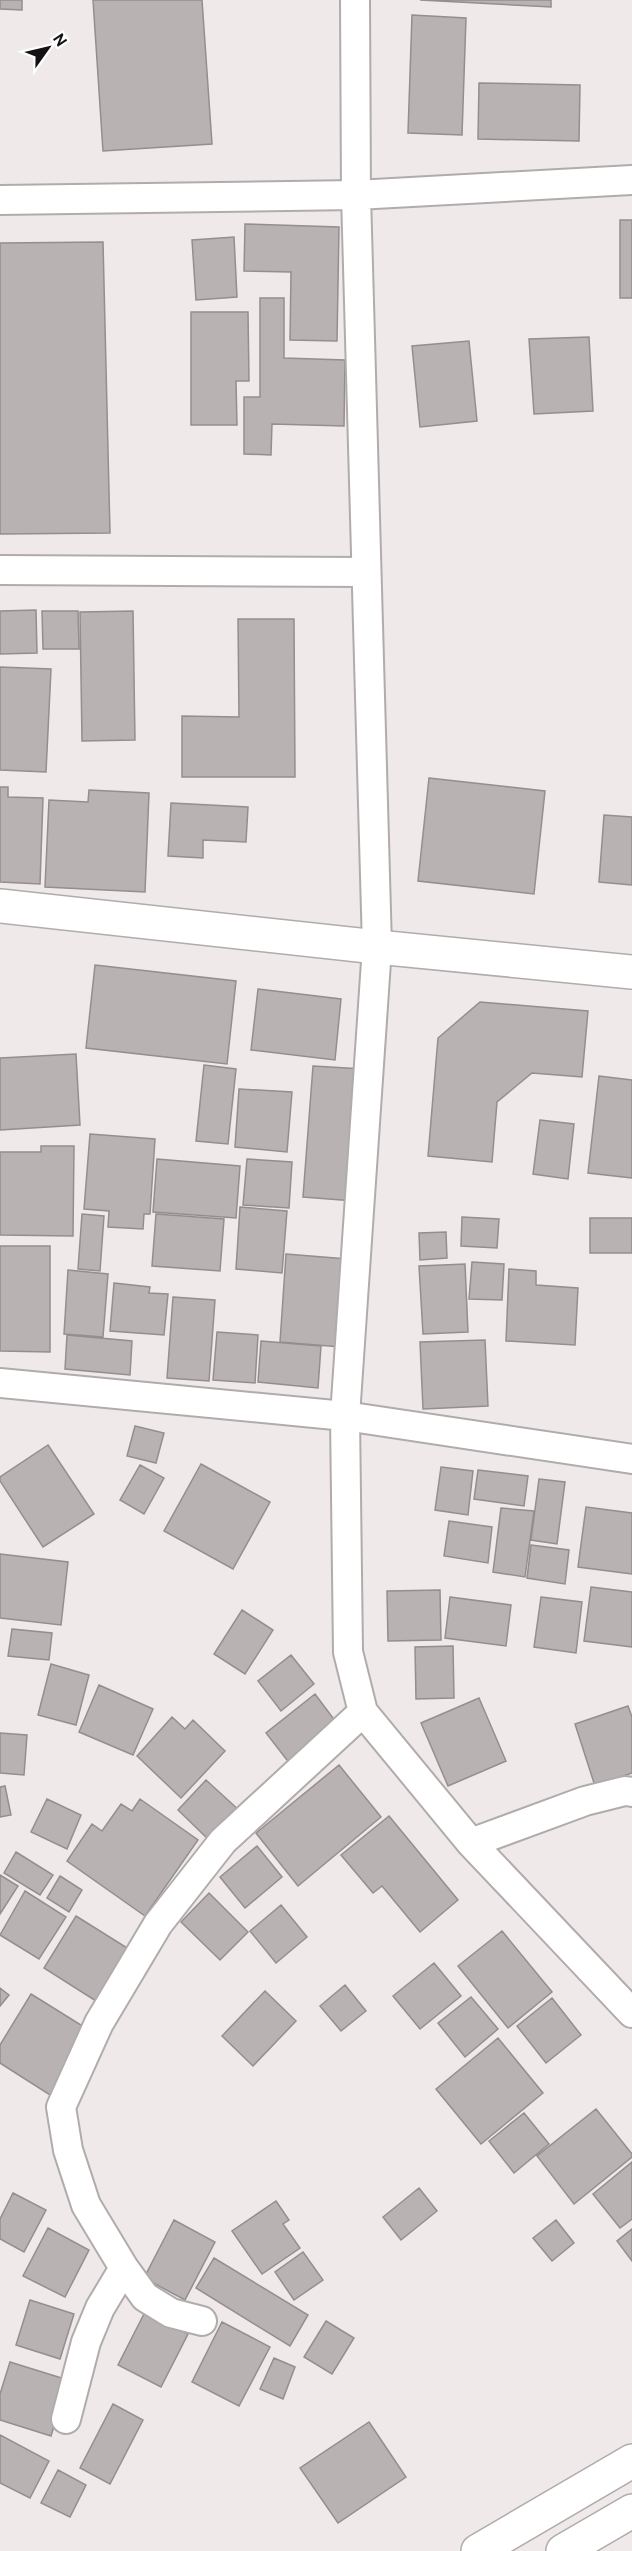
<svg xmlns="http://www.w3.org/2000/svg" width="632" height="2551" font-family="Overpass,sans-serif">
<style>
.building{fill:#b8b2b2;stroke:#948e8e;stroke-width:1.5}
.lines{fill:none;stroke-linecap:round;stroke-linejoin:round}
.street-casing{stroke:#b2abac;stroke-width:32}
.secondary-casing{stroke:#b2abac;stroke-width:36}
.highway-casing{stroke:#b2abac;stroke-width:36}
.street{stroke:#fff;stroke-width:28}
.secondary{stroke:#fff;stroke-width:33}
.highway{stroke:#fff;stroke-width:33}
</style>
<rect width="100%" height="100%" fill="#efe9e9"/>
<path class="building" d="M0,0H22V10L0,9Z
M93,0H202L212,144L103,151Z
M420,0H551V7Z
M412,15L466,18L462,135L408,133Z
M479,83L580,85L579,141L478,139Z
M620,220H632V298H620Z
M245,224L339,227L337,341L290,340L291,272L244,271Z
M234,237L237,297L196,300L192,240Z
M103,242L110,533L0,534V243Z
M260,298H284V358L345,360L344,426L272,424L271,455L244,454V397H260Z
M191,312H248L249,381H236L237,425H191Z
M589,337L593,411L534,414L529,339Z
M469,341L477,421L420,427L412,346Z
M36,610L37,653L0,654V611Z
M42,611H78L79,649H43Z
M133,611L135,740L82,741L80,612Z
M238,619H294L295,777H182V716L239,717Z
M0,667L51,669L46,772L0,770Z
M429,778L545,791L534,894L418,881Z
M0,787H8V797L43,798L40,884L0,882Z
M89,790L149,793L145,892L45,887L49,800L88,802Z
M171,803L248,807L246,842L203,840V858L168,856Z
M604,815L632,817V885L599,882Z
M95,965L236,981L227,1064L86,1048Z
M258,989L341,999L335,1060L251,1050Z
M480,1002L588,1011L582,1077L532,1073L497,1102L492,1162L428,1156L438,1038Z
M76,1054L80,1125L0,1130V1058Z
M204,1065L236,1069L228,1144L196,1141Z
M313,1066L363,1069L354,1201L303,1197Z
M599,1076L632,1080V1178L588,1173Z
M239,1089L292,1092L287,1152L235,1147Z
M540,1120L574,1124L568,1179L533,1174Z
M90,1134L155,1139L150,1214H144L143,1229L108,1227L109,1211L84,1209Z
M41,1146H74L73,1236L0,1235V1152H41Z
M157,1159L240,1166L236,1218L153,1212Z
M247,1159L292,1162L289,1208L243,1205Z
M240,1207L287,1211L282,1273L236,1269Z
M82,1214L104,1216L100,1271L78,1269Z
M156,1214L224,1219L220,1271L152,1266Z
M462,1217L499,1219L497,1248L461,1246Z
M590,1218H632V1253H590Z
M446,1232L447,1258L420,1260L419,1233Z
M0,1246H50V1352L0,1351Z
M286,1254L347,1259L341,1347L280,1342Z
M472,1262L504,1264L502,1300L469,1299Z
M465,1264L468,1332L423,1334L419,1266Z
M509,1269L536,1271V1285L578,1288L575,1345L506,1341Z
M68,1270L108,1274L103,1337L64,1334Z
M114,1283L150,1287L149,1293L168,1294L164,1335L110,1331Z
M173,1297L215,1300L209,1381L167,1378Z
M217,1332L258,1335L255,1383L213,1380Z
M67,1335L132,1341L130,1375L65,1369Z
M485,1340L488,1406L423,1409L420,1342Z
M261,1341L321,1346L318,1388L258,1382Z
M135,1426L164,1433L156,1463L127,1456Z
M48,1445L94,1514L43,1547L0,1481V1477Z
M201,1464L270,1502L233,1569L164,1531Z
M140,1465L164,1478L144,1514L120,1500Z
M441,1467L473,1471L468,1515L435,1510Z
M478,1470L528,1476L524,1506L474,1499Z
M539,1479L565,1482L557,1544L531,1540Z
M586,1507L632,1513V1574L578,1567Z
M501,1508L534,1511L525,1577L493,1572Z
M449,1521L492,1527L488,1563L444,1556Z
M531,1545L569,1550L565,1584L527,1578Z
M0,1554L68,1562L61,1625L0,1618Z
M591,1587L632,1592V1647L584,1641Z
M440,1590L441,1640L388,1641L387,1591Z
M450,1597L511,1605L506,1646L445,1638Z
M541,1597L582,1602L576,1653L534,1647Z
M242,1610L273,1630L245,1674L214,1654Z
M12,1629L52,1633L49,1660L8,1656Z
M453,1646L454,1698L416,1699L415,1647Z
M291,1655L314,1684L281,1711L258,1681Z
M51,1664L89,1675L76,1725L38,1715Z
M99,1685L153,1709L133,1755L79,1732Z
M315,1694L339,1726L290,1764L266,1733Z
M479,1698L506,1761L448,1786L421,1723Z
M628,1706L632,1717V1773L595,1786L575,1724Z
M172,1717L185,1729L193,1720L225,1751L181,1798L137,1756Z
M0,1733L27,1735L24,1775L0,1773Z
M339,1765L381,1817L298,1886L256,1833Z
M206,1780L241,1812L212,1843L178,1810Z
M5,1786L11,1815L0,1817V1787Z
M47,1799L81,1815L67,1849L31,1832Z
M140,1799L198,1840L145,1916L67,1861L92,1824L102,1831L121,1804L132,1811Z
M389,1816L458,1900L420,1932L382,1886L373,1893L341,1855Z
M257,1846L282,1877L245,1908L220,1877Z
M16,1852L53,1875L40,1895L4,1873Z
M0,1875L18,1886L0,1914Z
M60,1876L82,1890L69,1912L47,1898Z
M25,1891L66,1917L39,1959L0,1935Z
M209,1893L248,1932L220,1960L181,1922Z
M281,1905L307,1937L276,1963L250,1931Z
M76,1916L132,1951L99,2003L44,1968Z
M502,1931L552,1992L508,2028L458,1966Z
M434,1963L461,1996L420,2029L393,1996Z
M345,1985L366,2011L341,2031L320,2006Z
M0,1988L9,1995L0,2006Z
M265,1991L296,2021L253,2066L222,2036Z
M31,1994L89,2030L50,2095L0,2063V2045Z
M471,1997L498,2029L465,2057L438,2023Z
M552,1998L581,2035L546,2063L517,2026Z
M498,2038L543,2093L481,2144L436,2089Z
M596,2109L632,2154V2157L574,2204L537,2156Z
M524,2113L549,2144L514,2173L489,2141Z
M632,2162V2219L620,2228L593,2194Z
M419,2188L437,2211L401,2240L383,2217Z
M13,2193L46,2210L24,2252L0,2239V2219Z
M276,2201L289,2220L283,2224L300,2248L262,2274L232,2231Z
M174,2220L215,2242L185,2300L144,2278Z
M556,2220L574,2243L552,2261L533,2238Z
M48,2228L89,2250L65,2297L23,2276Z
M632,2229V2261L617,2241Z
M303,2252L323,2280L294,2300L275,2272Z
M214,2258L308,2315L290,2346L196,2288Z
M30,2300L74,2314L60,2359L16,2345Z
M145,2312L188,2334L161,2387L118,2365Z
M326,2321L354,2338L332,2374L304,2357Z
M222,2322L270,2347L239,2406L192,2382Z
M274,2358L295,2367L283,2399L260,2389Z
M10,2362L68,2380L51,2436L0,2420V2394Z
M113,2404L143,2420L110,2484L80,2468Z
M369,2422L406,2477L338,2523L300,2468Z
M0,2435L49,2461L30,2498L0,2483Z
M58,2470L86,2485L70,2517L41,2503Z"/>
<g class="lines">
<defs>
<path id="street" d="M355,0L356,195L377,947L345,1416L348,1652L363,1712L471,1843L632,2013
M0,200L356,195L632,180
M0,570L366,572
M0,1383L345,1416L632,1459
M471,1843L585,1801L625,1791L632,1792
M202,2321L171,2313L145,2297L124,2268L86,2205L68,2150L61,2107L99,2023L158,1924L223,1841L363,1712
M66,2419L86,2342L100,2308L124,2268"/>
<path id="secondary" d="M0,906L377,947L632,972"/>
<path id="highway" d="M478,2551L632,2461
M563,2551L632,2511"/>
</defs>
<use href="#street" class="street-casing"/>
<use href="#secondary" class="secondary-casing"/>
<use href="#highway" class="highway-casing"/>
<use href="#street" class="street"/>
<use href="#secondary" class="secondary"/>
<use href="#highway" class="highway"/>
</g>
<g transform="translate(48 48) rotate(56)" stroke="#ffffff" stroke-width="4.5" paint-order="stroke">
<path d="M0-4.5L10 22L0 15L-10 22Z" fill="#141212"/>
<text y="-9" font-size="16" font-weight="bold" text-anchor="middle" fill="#141212">N</text>
</g>
</svg>
